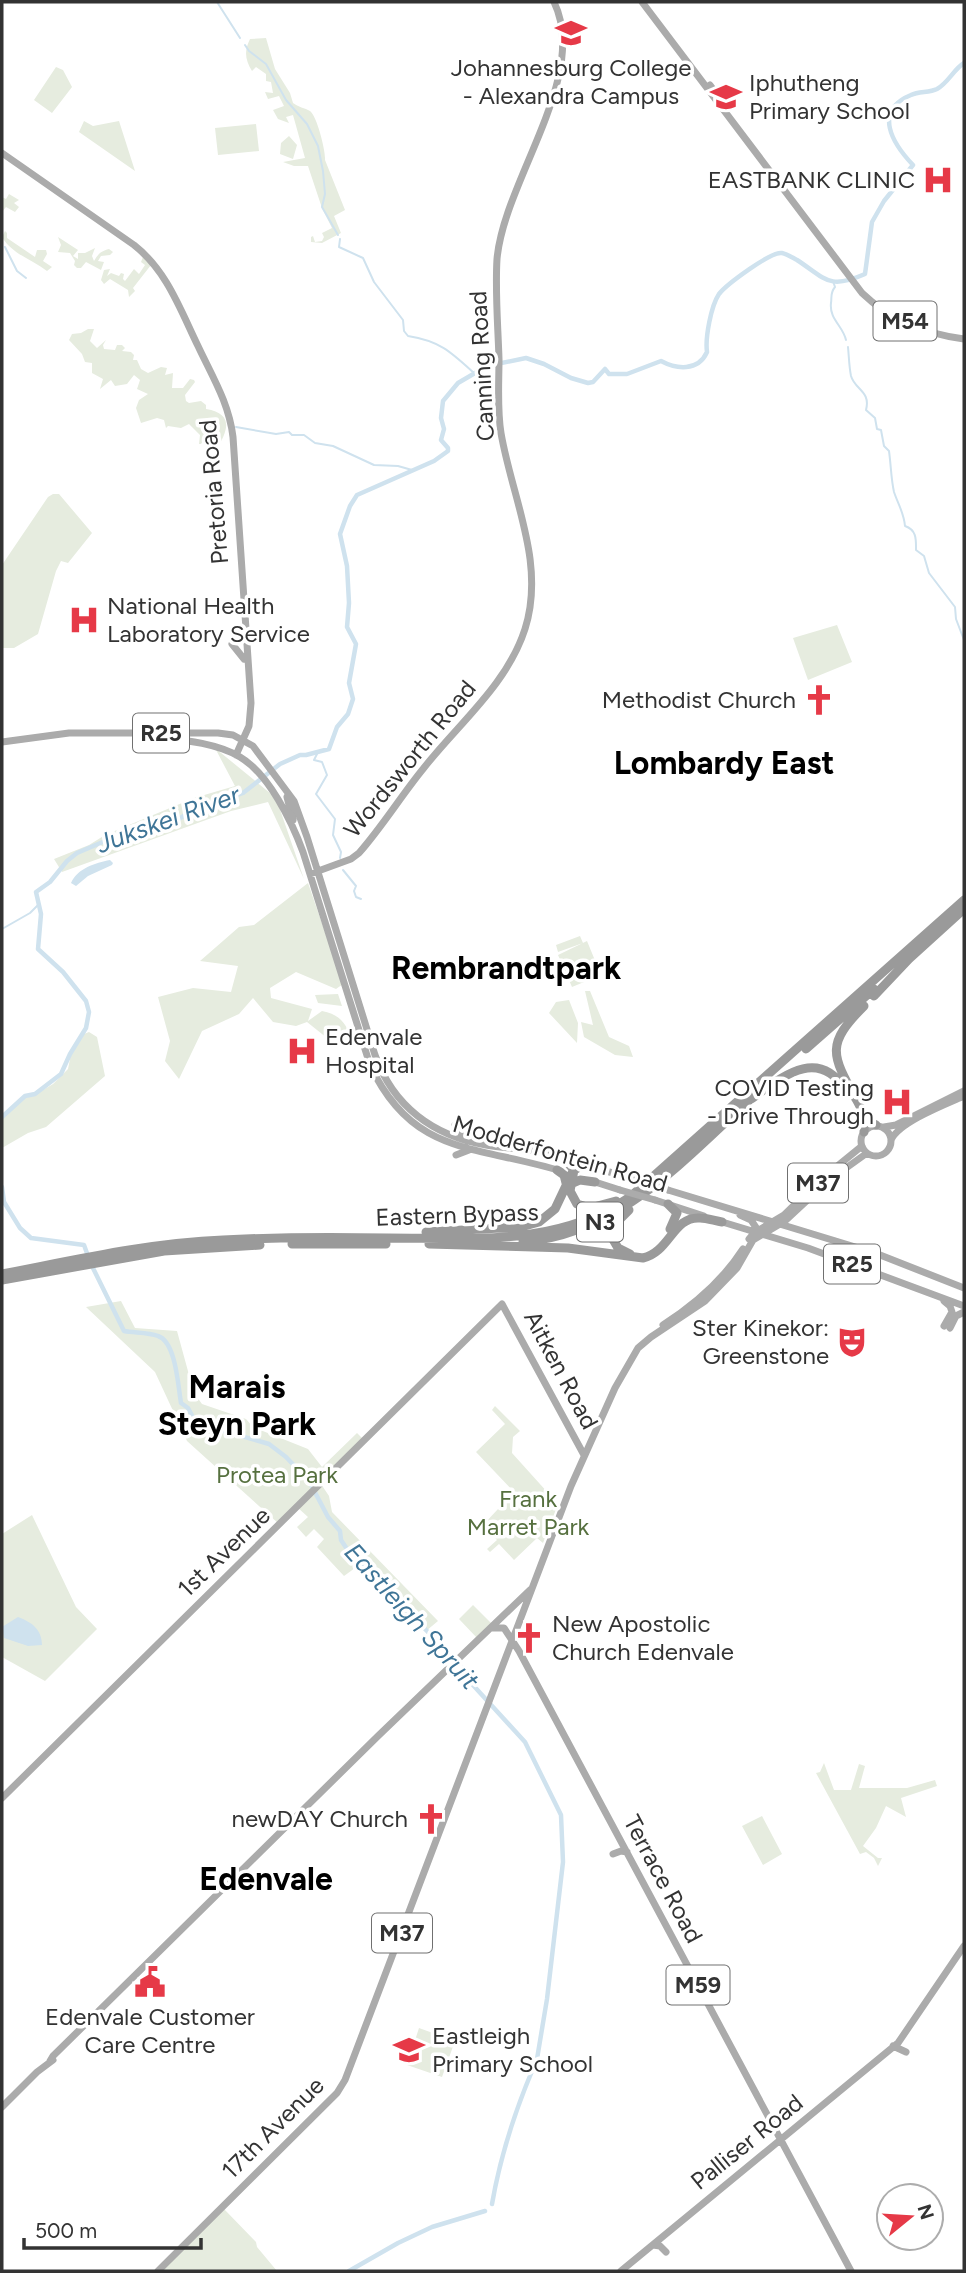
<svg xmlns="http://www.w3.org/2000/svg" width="966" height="2273" font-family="Figtree,sans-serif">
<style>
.green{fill:#e6ecdf}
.water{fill:#cfe2ee}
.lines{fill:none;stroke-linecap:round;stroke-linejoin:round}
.stream{stroke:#cfe2ee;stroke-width:2}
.river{stroke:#cfe2ee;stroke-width:4.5}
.major{stroke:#ababab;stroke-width:7}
.highway{stroke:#9a9a9a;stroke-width:9}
.major-bridge{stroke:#ababab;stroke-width:7}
.labels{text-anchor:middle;stroke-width:7;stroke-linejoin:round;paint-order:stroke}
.shield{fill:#fff;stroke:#707070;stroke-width:2}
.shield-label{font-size:23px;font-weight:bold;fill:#333}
.poi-label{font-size:24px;fill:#333;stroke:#fff;text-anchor:start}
.street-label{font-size:24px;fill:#333;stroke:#fff}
.park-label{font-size:24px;fill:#56703f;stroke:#fff}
.water-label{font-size:26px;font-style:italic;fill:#3f7597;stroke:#fff}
.district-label{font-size:32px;font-weight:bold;fill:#000;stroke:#fff}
</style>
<rect width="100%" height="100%" fill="#fff"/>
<path class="green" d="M266,38L275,69L290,93L293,103C298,107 305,108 310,111C317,116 326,152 325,160L345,210L334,216L341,233L322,243L311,242V237L313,236L315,242L322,241L324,237L322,233L332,228L322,208L308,166H294L283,162L305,158L293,115L286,117L289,123L278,119L273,110L284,106L279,96L268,99L265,92L273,93L271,82L266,81V74L256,67L252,71C245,60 244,51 250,39Z
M56,67L63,70L72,87L52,113L34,100Z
M84,121L93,126L119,121L135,171L79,132Z
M256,124L259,151L218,155L215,128Z
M289,136L297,145L293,159L280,154L281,143Z
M9,194L19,200L14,203L19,207L15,212L6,207L2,212V197L6,199Z
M5,231L7,233V238L35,257L37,250H46L47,254L43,261L52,267L47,271C31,259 12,254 2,237Z
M58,237L78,250L73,256L78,259V253H85L95,248L92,256L94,261C98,254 101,251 109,249L113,252L110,255L101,256L98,261L104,262L101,270L86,262L81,268H77L74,265L75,261L70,253L58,252L61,245Z
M143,257L151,265L133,288L135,291L129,297L128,290L110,279L104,284L101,280L104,270L110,269L107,276L111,273L119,276L121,273L124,274L123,279L125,281L134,269L139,274L145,265L141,262Z
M88,329H94L90,341L97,348L106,340L103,345L104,349L115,350L117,345H122L125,348L122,351L131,352L134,355L133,360H137L141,369L148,373L161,367L167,368L165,375L173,373L172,388H183L190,379L194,380L195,382L185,395L186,401L189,403L201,401L206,405V409C235,414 227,431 217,449L212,437L206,436L201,444H199L200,435L189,424L181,428L168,426L166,428L164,420L157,418L141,423L136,408L139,400L148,394L137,389L140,380L134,375L127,384L115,386L111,380L100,389L103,379L92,373V363L85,362L82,354L69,340L72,334L81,333Z
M53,494H59L92,533L68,563L61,561L56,571L38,634L14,648H2V565L48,497Z
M837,625L852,662L808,680L793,638Z
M215,748L276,798L304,879L268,802L231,811L62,872L54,859L89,845L105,835L194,798L235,786Z
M308,883L343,984L336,989L296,972L270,988L271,998L312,1009L308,1021L322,1011C340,1014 346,1024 352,1039L337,1046L307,1022L296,1026L273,1022L253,998L239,1014L202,1031L179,1079L165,1061L170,1041L158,997L193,988L231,992L238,966L200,961L239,927L254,925Z
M580,936L583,943L558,952L556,945Z
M587,941L601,975L572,987L558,955Z
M585,991H590L609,1037L629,1046L633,1057L615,1055L584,1037L581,1022L593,1025Z
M338,994L342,1006L318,1003L315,995Z
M569,1000L578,1023L577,1043L549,1013L556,1002Z
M89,1032L97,1037L105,1076L46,1127L28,1133L2,1148V1119L24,1098L33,1096L53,1084L68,1069L71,1054L84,1034Z
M121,1301L135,1328L177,1331L194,1393L202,1404L246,1419L253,1427L308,1449L322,1467L357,1433L365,1441L321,1484L329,1496L332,1512L438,1621L426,1631L419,1623L413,1629L355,1568L344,1576L317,1547L324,1539L314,1529L306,1537L297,1527L308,1517L297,1507L279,1524L187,1441L155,1372L86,1307Z
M495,1406L520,1431L513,1437L512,1453L558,1504L543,1543L537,1538L514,1560L499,1544L490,1552L487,1549L497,1540L483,1525L514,1492L476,1452L505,1424L492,1410Z
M32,1515L76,1607L97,1629L45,1681L2,1657V1534Z
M473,1605L494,1626L477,1638L459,1619Z
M824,1763L834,1790H851L859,1764L865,1766L859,1788H907L935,1780L937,1786L901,1798L906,1817L886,1806L876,1828L863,1846L878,1858H882L878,1866L874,1858L866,1852L860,1854L816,1773L820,1772Z
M762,1816L782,1854L763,1865L742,1826Z
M419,2028L455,2041L442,2077L407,2065Z
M224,2209L256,2242L257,2247L277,2271H160Z"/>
<path class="water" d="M110,860L113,863L112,865L88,876L76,886L71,883C78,868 95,863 110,860Z
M18,1617C32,1622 42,1630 42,1645L28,1646L4,1638L2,1627Z"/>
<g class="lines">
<path class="stream" d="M217,2L240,38
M245,45L249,51L266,64L286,100L307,124L318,146L323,171L325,194L322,207L338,235
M340,239L339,247L363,258L374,282L403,320L404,331L408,336C440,341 451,352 474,373
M5,247L17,271L26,278
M833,281L835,287C830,293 832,296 831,303C829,319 843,326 846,340
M848,347C849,357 849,366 851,376C855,390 871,391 866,410L875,418L877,429L881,430L884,446L889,451C891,465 891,479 894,492C898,504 904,513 905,526C917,530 916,540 916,550L924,556L929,573L955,607L956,619L964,640
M236,427L276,434L289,432L292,435H304L315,443L333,446L374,465L398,466L412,470
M318,752L314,760L322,762L327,775L316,794L335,819L333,835L341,852L340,858
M343,870L356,886L354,891L356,897L361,899
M2,929L30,913L39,904"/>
<path class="river" d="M2,1117L25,1096L35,1094L61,1074L70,1054L86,1028L89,1012L86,1001L63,972L38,949L41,914L36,892L50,882L67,861L77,853L145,824L172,823L192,811L243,793L280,764L300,755H306L329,749L337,727L348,714L353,699L349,683L356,644L347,627L349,603L347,566L340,534L350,506L357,495L434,461L448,451V448L441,440L444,429L441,418L443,401L458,383L487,366L526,358L544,364L571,378L588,383L593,382L605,369L609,374H627L661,361C676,369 698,372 707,352C705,338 711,306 719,294C726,285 771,251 782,253C787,254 793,258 797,260C826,279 829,290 865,274L872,222L884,201L913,165C893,144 872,111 911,95C919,91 929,93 937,89C948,83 954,69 964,63
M2,1187L4,1202L20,1228L31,1238L84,1245L88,1256
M91,1264L124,1331C135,1333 148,1332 158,1336C176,1342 178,1386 181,1403L188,1408L196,1423L269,1444L286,1457L309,1481L328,1517L340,1531L341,1540L355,1561L361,1566L376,1570L384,1587L466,1671L472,1684L525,1742L561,1815L563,1862L547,1999L537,2059
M492,2204C500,2158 514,2114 532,2071
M349,2271L398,2243L432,2227L485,2211"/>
<path class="major" d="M642,2L862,293C890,320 926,334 964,339
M710,85L728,109
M2,153L134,245C167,271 180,309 198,346C212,376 229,403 233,437L251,703L249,726L236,755
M232,644L244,659
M156,737C183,740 217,743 240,757C269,774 292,822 303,852L370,1065C413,1157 477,1145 561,1171
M2,742L69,733H218L233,735L253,746L294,801L307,837L375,1055C393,1106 433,1136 486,1145C502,1148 518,1148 534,1151C564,1157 593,1167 622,1176
M287,797L293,820
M310,874L351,859L359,853C382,827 401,796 423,769C458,724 507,685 525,629C546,563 512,498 501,433C497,409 499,383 499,359C498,326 495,292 497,259C504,180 590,76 554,2
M455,1125L461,1135L467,1141
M861 1141a15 15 0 1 1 30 0a15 15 0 1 1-30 0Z
M884,1127L896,1125L964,1091
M891,1140C899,1122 946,1104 964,1096
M456,1155L469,1150
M592,1181L620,1190
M668,1190L875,1253L964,1288
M655,1200L704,1216
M740,1215L751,1220L759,1232
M719,1221L808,1248L964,1306
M749,1239L754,1233L784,1215L819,1181L862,1146
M663,1325C694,1305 723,1280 743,1249
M944,1326L952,1312L950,1306L944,1301
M950,1328L956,1316L964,1312
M493,1628H504L519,1651L851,2271
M2,1798L502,1304L584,1455
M613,1854L621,1851L627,1852
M893,2046L906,2052
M50,2061L53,2056L378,1736L530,1590
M2,2107L37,2072L53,2060
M653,2245L660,2246L666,2252
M158,2271L337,2093L345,2080L571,1486L615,1388L638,1348L651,1337L705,1301L737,1268L753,1240L785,1221L828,1181L867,1153
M621,2271L898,2043L964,1946"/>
<path class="highway" d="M909,959L964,909
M874,996L909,959
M864,1006C826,1044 831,1054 856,1099C862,1109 866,1121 876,1125
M806,1049L874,989
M751,1099C781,1078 817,1046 845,1089
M859,1114L864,1122V1132
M555,1156L568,1163L574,1170L570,1191L577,1204L590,1208L616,1201
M557,1170L564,1175L566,1183
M571,1184L580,1180L595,1182
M668,1204L677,1213L670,1229
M629,1210L614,1225L611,1236L618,1248L630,1254
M426,1232L521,1227L539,1222L555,1209L573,1171L581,1166L593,1167
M523,1242C621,1234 685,1158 754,1096
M292,1244H386
M429,1244L568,1248L643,1258C670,1252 673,1216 700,1218C707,1218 715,1221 722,1222
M2,1274C75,1260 148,1243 223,1240C278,1237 333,1237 388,1238C473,1238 557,1247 630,1197L964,900
M2,1280L164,1251L260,1245"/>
<path class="major-bridge" d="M289,813L293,818
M622,1176L668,1190
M620,1190L655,1200"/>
</g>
<defs>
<symbol id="university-bare" viewBox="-9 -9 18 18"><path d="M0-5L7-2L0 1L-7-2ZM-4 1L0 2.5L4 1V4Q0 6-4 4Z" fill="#e63947" stroke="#fff" stroke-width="2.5" paint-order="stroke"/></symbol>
<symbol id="school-bare" viewBox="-9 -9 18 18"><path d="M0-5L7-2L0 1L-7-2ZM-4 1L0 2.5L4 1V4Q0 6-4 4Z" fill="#e63947" stroke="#fff" stroke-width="2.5" paint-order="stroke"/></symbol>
<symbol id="hospital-bare" viewBox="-9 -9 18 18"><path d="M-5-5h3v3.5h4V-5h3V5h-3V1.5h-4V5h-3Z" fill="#e63947" stroke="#fff" stroke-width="2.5" paint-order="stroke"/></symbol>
<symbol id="church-bare" viewBox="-9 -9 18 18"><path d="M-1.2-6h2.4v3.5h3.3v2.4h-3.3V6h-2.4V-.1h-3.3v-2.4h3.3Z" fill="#e63947" stroke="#fff" stroke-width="2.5" paint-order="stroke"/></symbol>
<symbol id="theatre-bare" viewBox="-9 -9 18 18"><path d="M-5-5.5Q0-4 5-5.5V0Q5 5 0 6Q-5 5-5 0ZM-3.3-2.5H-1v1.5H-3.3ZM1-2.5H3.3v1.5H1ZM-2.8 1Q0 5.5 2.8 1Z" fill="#e63947" stroke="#fff" stroke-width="2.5" paint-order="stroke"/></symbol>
<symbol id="civic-bare" viewBox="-9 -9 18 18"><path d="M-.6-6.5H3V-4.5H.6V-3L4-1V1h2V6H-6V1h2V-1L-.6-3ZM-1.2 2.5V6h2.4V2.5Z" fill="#e63947" stroke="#fff" stroke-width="2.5" paint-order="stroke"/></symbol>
</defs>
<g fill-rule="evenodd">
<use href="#university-bare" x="549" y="11" width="44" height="44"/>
<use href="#school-bare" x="704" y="75" width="44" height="44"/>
<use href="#hospital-bare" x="916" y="158" width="44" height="44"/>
<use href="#hospital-bare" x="62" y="598" width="44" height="44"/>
<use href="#church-bare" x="797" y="678" width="44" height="44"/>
<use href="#hospital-bare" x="280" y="1029" width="44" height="44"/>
<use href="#hospital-bare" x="875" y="1080" width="44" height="44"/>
<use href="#theatre-bare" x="830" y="1320" width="44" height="44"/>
<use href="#church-bare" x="507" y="1616" width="44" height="44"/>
<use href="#church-bare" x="409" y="1797" width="44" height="44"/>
<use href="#civic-bare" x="128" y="1960" width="44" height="44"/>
<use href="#school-bare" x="387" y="2028" width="44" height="44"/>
</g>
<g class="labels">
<g class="shield">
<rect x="873.5" y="301.5" width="63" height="39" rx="5"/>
<rect x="133" y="713.5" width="56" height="39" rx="5"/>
<rect x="788" y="1163.5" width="60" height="39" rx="5"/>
<rect x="577" y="1202.5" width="46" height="39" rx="5"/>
<rect x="824" y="1244.5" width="56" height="39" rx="5"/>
<rect x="372" y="1913.5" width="60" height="39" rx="5"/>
<rect x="666.5" y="1965.5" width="63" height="39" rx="5"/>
</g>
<g class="shield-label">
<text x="905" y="329">M54</text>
<text x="161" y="741">R25</text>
<text x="818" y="1191">M37</text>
<text x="600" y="1230">N3</text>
<text x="852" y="1272">R25</text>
<text x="402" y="1941">M37</text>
<text x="698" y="1993">M59</text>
</g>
<g class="poi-label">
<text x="571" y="76" text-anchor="middle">Johannesburg College<tspan x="571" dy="28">- Alexandra Campus</tspan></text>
<text x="749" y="91">Iphutheng<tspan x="749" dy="28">Primary School</tspan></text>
<text x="915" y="188" text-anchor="end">EASTBANK CLINIC</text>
<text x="107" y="614">National Health<tspan x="107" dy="28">Laboratory Service</tspan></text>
<text x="796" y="708" text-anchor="end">Methodist Church</text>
<text x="325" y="1045">Edenvale<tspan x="325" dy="28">Hospital</tspan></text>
<text x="874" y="1096" text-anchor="end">COVID Testing<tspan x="874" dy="28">- Drive Through</tspan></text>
<text x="829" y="1336" text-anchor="end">Ster Kinekor:<tspan x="829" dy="28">Greenstone</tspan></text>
<text x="552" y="1632">New Apostolic<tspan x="552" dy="28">Church Edenvale</tspan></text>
<text x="408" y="1827" text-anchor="end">newDAY Church</text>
<text x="150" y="2025" text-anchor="middle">Edenvale Customer<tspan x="150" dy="28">Care Centre</tspan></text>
<text x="432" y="2044">Eastleigh<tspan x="432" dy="28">Primary School</tspan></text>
</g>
<g class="street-label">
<text transform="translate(482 366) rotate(-93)" y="8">Canning Road</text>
<text transform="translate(214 492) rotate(-95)" y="8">Pretoria Road</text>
<text transform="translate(410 759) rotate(-51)" y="8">Wordsworth Road</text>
<text transform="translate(560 1154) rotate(16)" y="8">Modderfontein Road</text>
<text transform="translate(457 1215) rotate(-2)" y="8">Eastern Bypass</text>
<text transform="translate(561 1370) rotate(62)" y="8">Aitken Road</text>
<text transform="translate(224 1552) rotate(-44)" y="8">1st Avenue</text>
<text transform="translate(663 1879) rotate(62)" y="8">Terrace Road</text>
<text transform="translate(273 2128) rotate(-45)" y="8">17th Avenue</text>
<text transform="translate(747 2142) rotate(-39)" y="8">Palliser Road</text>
</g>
<g class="park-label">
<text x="277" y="1483">Protea Park</text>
<text x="528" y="1507">Frank<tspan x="528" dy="28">Marret Park</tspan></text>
</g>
<g class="water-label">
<text transform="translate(168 819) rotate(-20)" y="9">Jukskei River</text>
<text transform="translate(412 1616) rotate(48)" y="9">Eastleigh Spruit</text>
</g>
<g class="district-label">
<text x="724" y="774">Lombardy East</text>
<text x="506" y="979">Rembrandtpark</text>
<text x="237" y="1398">Marais<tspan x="237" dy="37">Steyn Park</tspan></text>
<text x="266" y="1890">Edenvale</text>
</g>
</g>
<rect width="966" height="2273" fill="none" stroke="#333333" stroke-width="7"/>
<g transform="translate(910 2217) rotate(72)"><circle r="33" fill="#ffffff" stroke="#adadad" stroke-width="2"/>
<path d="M0-5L12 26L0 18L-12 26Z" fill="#e63947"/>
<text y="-10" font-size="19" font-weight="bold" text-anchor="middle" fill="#333333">N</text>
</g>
<path d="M24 2238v10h177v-10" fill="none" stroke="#333333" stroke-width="3.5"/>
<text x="35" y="2238" font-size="21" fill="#333333" stroke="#ffffff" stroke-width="5" paint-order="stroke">500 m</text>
</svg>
